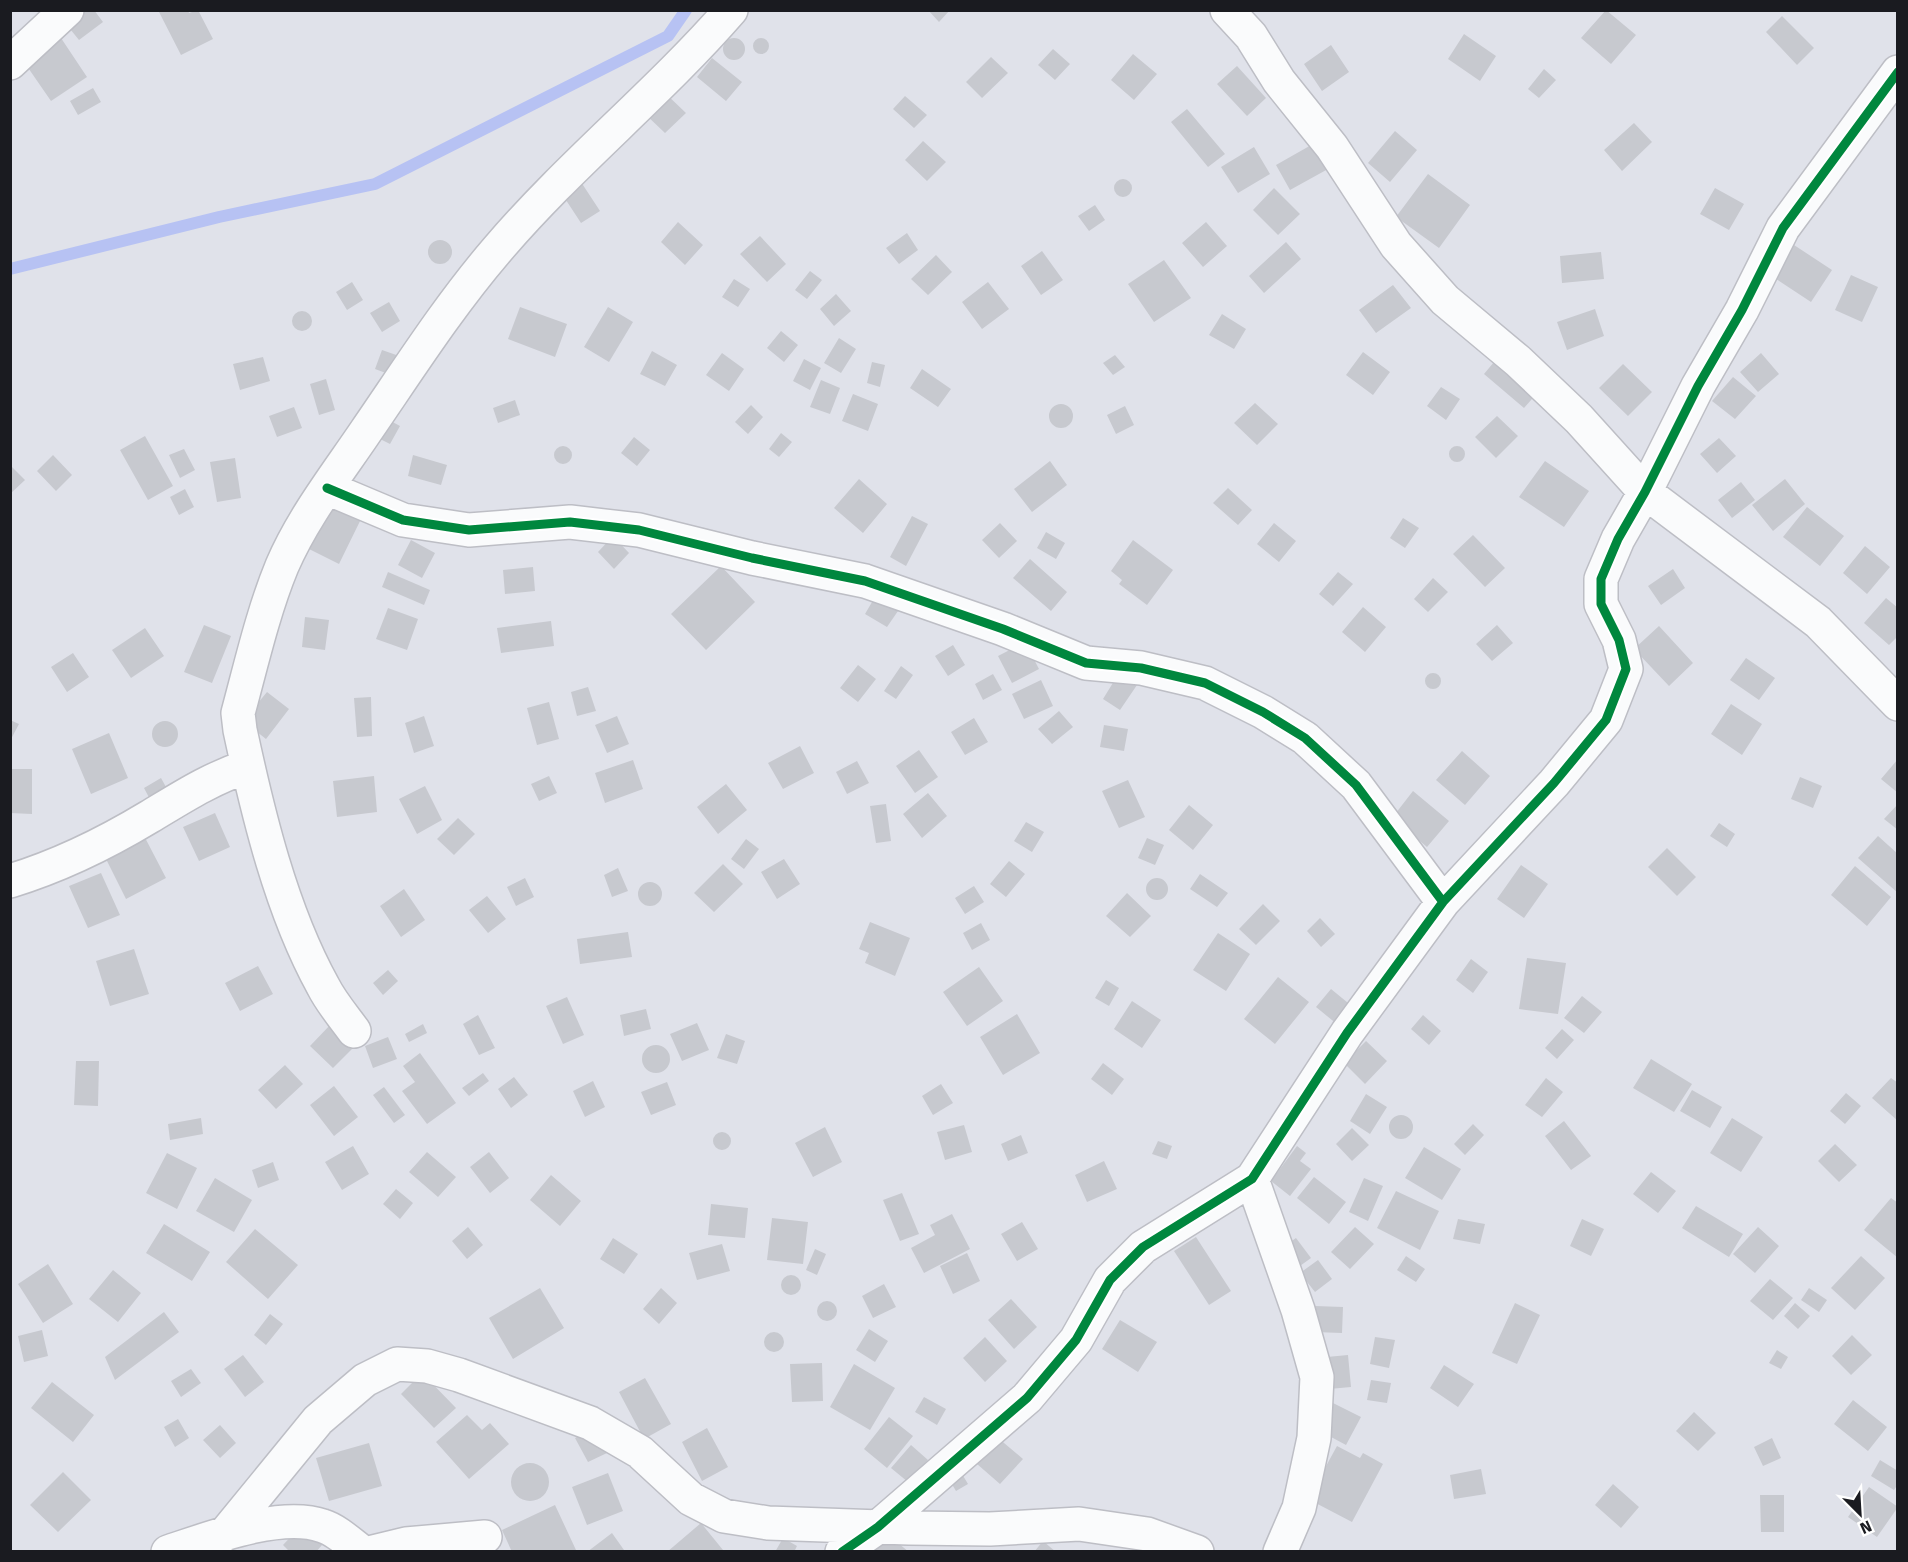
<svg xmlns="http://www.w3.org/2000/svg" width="1908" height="1562" font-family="'Fira Sans',sans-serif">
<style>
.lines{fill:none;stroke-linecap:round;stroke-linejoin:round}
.stream{stroke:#b7c2f3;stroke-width:12}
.building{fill:#c7c9cf}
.street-casing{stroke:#bdbec5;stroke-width:36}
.street{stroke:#fafbfc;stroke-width:33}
.cycleway-casing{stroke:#fff;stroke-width:13}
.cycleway{stroke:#00873e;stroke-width:9}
</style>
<rect width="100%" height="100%" fill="#e0e2ea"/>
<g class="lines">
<path class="stream" d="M10,269L219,217L375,184L668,36L686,10"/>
</g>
<path class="building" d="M82,10H94L103,22L79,40L66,24Z
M158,10H188L189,13L198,10L213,39L181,55Z
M928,10H950L939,22Z
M1606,10L1636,35L1611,64L1581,38Z
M1782,16L1814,48L1797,65L1766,32Z
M1464,34L1496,56L1480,81L1448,59Z
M59,35L87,77L51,101L22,59Z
M753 46a8 8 0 1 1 16 0a8 8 0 1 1-16 0Z
M723 49a11 11 0 1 1 22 0a11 11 0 1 1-22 0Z
M1331,45L1349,72L1322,91L1304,64Z
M1053,49L1070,64L1055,80L1038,65Z
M1133,54L1157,74L1134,100L1111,80Z
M991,57L1008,73L982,98L966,82Z
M712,58L742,82L726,101L697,77Z
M1237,66L1266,98L1247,116L1217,84Z
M1544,69L1556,80L1539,98L1528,89Z
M93,88L101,102L78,115L70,101Z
M664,92L686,113L665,133L644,113Z
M905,96L927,115L914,128L893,109Z
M1187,109L1225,154L1208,167L1171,122Z
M1634,123L1652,142L1622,171L1604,150Z
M1395,131L1417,150L1390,182L1368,163Z
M923,141L946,162L927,181L905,160Z
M1313,144L1328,169L1290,190L1276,165Z
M1254,147L1270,174L1238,193L1221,167Z
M1428,174L1470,205L1439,248L1396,217Z
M1114 188a9 9 0 1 1 18 0a9 9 0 1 1-18 0Z
M581,182L600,211L581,223L562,194Z
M1274,188L1300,214L1278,235L1253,210Z
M1715,188L1744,204L1729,230L1700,214Z
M1095,205L1105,220L1089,231L1078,216Z
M678,222L703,245L685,265L661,242Z
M1206,222L1227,246L1203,267L1182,243Z
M907,233L918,250L899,264L886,248Z
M760,236L786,264L767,282L740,254Z
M428 252a12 12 0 1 1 24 0a12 12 0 1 1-24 0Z
M1286,242L1301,259L1264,293L1249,276Z
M1794,245L1832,270L1811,302L1773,277Z
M1042,251L1063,280L1041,295L1021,266Z
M1601,252L1604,279L1562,283L1560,256Z
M936,255L952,272L928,295L911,279Z
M1164,260L1191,298L1154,322L1128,284Z
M810,271L822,280L807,299L795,290Z
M1851,275L1878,287L1862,322L1835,310Z
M734,279L750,289L738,307L722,297Z
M352,282L363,300L347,310L336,292Z
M988,282L1009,309L982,329L962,302Z
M1393,285L1411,308L1376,333L1359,310Z
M836,294L851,311L834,326L820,309Z
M389,302L400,321L382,332L370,313Z
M520,307L567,324L555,357L508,339Z
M608,307L633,322L609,362L584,347Z
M1595,309L1604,336L1567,350L1557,322Z
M292 321a10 10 0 1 1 20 0a10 10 0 1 1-20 0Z
M1222,314L1246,329L1234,349L1209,335Z
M781,331L798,345L784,362L767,348Z
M839,338L856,349L841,373L824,363Z
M382,350L402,357L394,376L375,369Z
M652,351L677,365L665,386L640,374Z
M1363,352L1390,372L1373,395L1346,375Z
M722,353L744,369L729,391L706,375Z
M1761,353L1779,374L1758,392L1740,372Z
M1115,355L1125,367L1113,375L1103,363Z
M1499,356L1539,391L1524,408L1484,374Z
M263,357L270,381L240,390L233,364Z
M804,359L821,368L810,390L793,381Z
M872,362L885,365L880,387L867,383Z
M1623,364L1652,392L1628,416L1599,388Z
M922,369L951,389L938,407L910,388Z
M1733,377L1756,396L1735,419L1712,401Z
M326,379L335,410L319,415L310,384Z
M821,380L840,388L830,414L810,407Z
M1441,387L1460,399L1446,420L1427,406Z
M853,394L878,404L868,431L842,421Z
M515,400L520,415L498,423L493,408Z
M1255,403L1278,424L1257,445L1234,423Z
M1049 416a12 12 0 1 1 24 0a12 12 0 1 1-24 0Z
M751,405L763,417L748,434L735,422Z
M1125,406L1134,425L1116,434L1107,415Z
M294,407L302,428L277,437L269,416Z
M1497,416L1518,436L1496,458L1475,437Z
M387,419L400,426L390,444L376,437Z
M781,433L792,442L779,457L769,449Z
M145,436L173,486L148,500L120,450Z
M634,437L650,450L637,466L621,453Z
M1719,438L1736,456L1717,473L1700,454Z
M1449 454a8 8 0 1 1 16 0a8 8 0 1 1-16 0Z
M554 455a9 9 0 1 1 18 0a9 9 0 1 1-18 0Z
M184,449L195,470L180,478L169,455Z
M53,455L72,475L56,491L37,471Z
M413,455L447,465L441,485L408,476Z
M235,458L241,498L217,502L210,462Z
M1050,461L1067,485L1032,512L1014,489Z
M1545,461L1589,491L1564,527L1519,497Z
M10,465L25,480L10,494Z
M859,479L887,504L863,533L834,508Z
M1785,479L1805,504L1773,531L1752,505Z
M1741,482L1755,500L1732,518L1718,500Z
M1228,488L1252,510L1238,525L1213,503Z
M185,489L194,507L179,515L170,497Z
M333,503L362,517L339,564L309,549Z
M1807,507L1844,536L1820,566L1783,537Z
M912,516L928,524L906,566L890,557Z
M1403,518L1419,528L1405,548L1390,538Z
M1000,523L1017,541L999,558L982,540Z
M1274,523L1296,541L1279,562L1257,544Z
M1046,532L1065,543L1056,559L1037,548Z
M1473,535L1505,568L1485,587L1453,554Z
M613,536L629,553L614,569L598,552Z
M411,540L435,553L422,578L398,565Z
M1133,540L1173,570L1147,605L1119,584L1122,580L1111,571Z
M1865,546L1890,567L1867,594L1843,573Z
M1030,559L1067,592L1051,611L1013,578Z
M721,566L755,602L706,650L671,614Z
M533,567L535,591L505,594L503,570Z
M1673,569L1685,588L1661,605L1648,586Z
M388,572L430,590L424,605L382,587Z
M1338,572L1353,584L1333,606L1319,594Z
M1433,578L1448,592L1428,612L1414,599Z
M875,597L898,611L887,627L865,614Z
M1886,598L1898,608V636L1889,645L1864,623Z
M1363,607L1386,627L1365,652L1342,632Z
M388,608L418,619L407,650L376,639Z
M305,617L329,620L325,650L302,647Z
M551,621L554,646L501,653L497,628Z
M204,625L231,636L212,683L184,672Z
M1497,625L1513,643L1492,661L1476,644Z
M1659,626L1693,663L1669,686L1634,649Z
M145,628L164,656L131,678L112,650Z
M1025,642L1039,669L1012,683L998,656Z
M953,645L965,665L948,676L935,656Z
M73,653L89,677L67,692L51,667Z
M1746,658L1775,678L1759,700L1730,680Z
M858,665L876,679L858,702L840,688Z
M901,666L913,675L896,699L884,691Z
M1425 681a8 8 0 1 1 16 0a8 8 0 1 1-16 0Z
M1119,673L1137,685L1120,710L1103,699Z
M993,674L1002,690L983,700L975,684Z
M1041,680L1053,706L1024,719L1012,694Z
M588,687L596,711L577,716L571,692Z
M267,692L289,709L266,739L243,721Z
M371,697L372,736L357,737L354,698Z
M549,702L559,739L537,745L527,708Z
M1731,704L1762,724L1742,755L1711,734Z
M1059,711L1073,727L1052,744L1038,729Z
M424,716L434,746L414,753L405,723Z
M617,716L629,744L607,753L595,725Z
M974,718L988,742L965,755L951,732Z
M10,720L19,724L10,741Z
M152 734a13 13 0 1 1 26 0a13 13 0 1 1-26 0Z
M1104,725L1128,729L1124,751L1100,747Z
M109,733L128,778L91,794L72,749Z
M800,746L814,773L783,789L768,763Z
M919,750L938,777L915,793L896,766Z
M1462,751L1490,776L1465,805L1436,780Z
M1898,759V793L1881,779Z
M633,760L643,789L605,803L595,773Z
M857,761L869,783L847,794L836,772Z
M10,769H32V814L10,813Z
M374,776L377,812L337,817L333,781Z
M549,776L557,793L539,801L531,784Z
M1800,777L1822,786L1813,808L1791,799Z
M161,778L171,796L153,805L144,788Z
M1128,780L1145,817L1119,828L1102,791Z
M726,784L747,810L718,834L697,807Z
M425,786L442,820L417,834L399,799Z
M1413,791L1449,821L1427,847L1392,818Z
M928,793L947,816L922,838L903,814Z
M886,804L891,841L876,843L870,806Z
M1898,804V830L1884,819Z
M1189,805L1213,825L1193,850L1169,830Z
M215,813L230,847L199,861L183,827Z
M458,818L475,834L454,855L437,839Z
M1026,822L1044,832L1032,852L1014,841Z
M1719,823L1735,834L1727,847L1710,836Z
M141,830L166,878L126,899L102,851Z
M1878,836L1898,854V893L1858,858Z
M1147,838L1164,845L1155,865L1138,858Z
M746,839L759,849L744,869L731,859Z
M1667,848L1696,877L1677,896L1648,867Z
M784,859L800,884L777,899L761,872Z
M1009,861L1025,874L1006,897L990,884Z
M723,864L743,884L714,912L694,893Z
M1521,865L1548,884L1524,918L1497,899Z
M1855,866L1891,897L1867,926L1831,895Z
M618,868L628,891L612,897L604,875Z
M101,873L120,915L88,928L69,886Z
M1200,874L1228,893L1217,907L1190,889Z
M525,878L534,897L516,906L507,887Z
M1146 889a11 11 0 1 1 22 0a11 11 0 1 1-22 0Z
M638 894a12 12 0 1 1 24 0a12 12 0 1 1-24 0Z
M974,886L984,902L965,914L955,898Z
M404,889L425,920L401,937L380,906Z
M1127,893L1151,916L1130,937L1106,916Z
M487,896L506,919L488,933L469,910Z
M1263,904L1280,921L1256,945L1239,929Z
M1320,918L1335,934L1321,947L1307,931Z
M870,922L910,938L895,976L865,963L869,953L859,949Z
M981,923L990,940L972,950L963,933Z
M628,932L632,957L580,964L577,939Z
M1218,933L1250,954L1226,991L1193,970Z
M134,949L149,994L110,1006L96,961Z
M1527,958L1566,963L1558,1014L1519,1009Z
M1471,959L1488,972L1473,993L1456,980Z
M258,966L273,994L240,1011L225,983Z
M979,967L1003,1001L967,1026L943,992Z
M388,970L398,981L383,995L373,983Z
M1278,977L1309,1002L1275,1044L1244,1019Z
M1106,980L1119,988L1109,1006L1095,998Z
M1331,989L1353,1007L1338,1025L1316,1007Z
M1582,996L1602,1012L1584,1033L1564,1018Z
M567,997L584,1035L563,1044L546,1006Z
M1132,1001L1161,1020L1142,1048L1114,1029Z
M646,1009L651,1029L624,1036L620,1015Z
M1017,1014L1040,1053L1003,1075L980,1037Z
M478,1015L495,1048L479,1055L463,1024Z
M1423,1015L1441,1031L1429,1045L1411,1029Z
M332,1023L355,1046L333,1068L310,1046Z
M697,1023L709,1050L682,1061L670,1034Z
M423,1024L427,1033L409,1042L405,1034Z
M1562,1029L1574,1040L1557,1059L1545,1048Z
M726,1034L745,1041L737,1064L717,1058Z
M388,1037L397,1059L373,1068L365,1046Z
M1366,1041L1387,1061L1365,1084L1344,1063Z
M642 1059a14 14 0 1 1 28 0a14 14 0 1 1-28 0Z
M420,1053L456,1103L427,1124L402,1091L415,1082L403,1066Z
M1651,1059L1692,1084L1674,1112L1633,1088Z
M76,1061H99L98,1106L74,1105Z
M1103,1063L1124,1079L1112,1095L1091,1079Z
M285,1065L303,1084L276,1109L258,1090Z
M483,1073L489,1081L469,1096L462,1088Z
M514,1077L528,1095L511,1108L498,1089Z
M1546,1078L1563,1092L1542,1117L1525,1105Z
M1891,1078L1898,1083V1121L1872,1098Z
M593,1081L605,1107L585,1117L573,1091Z
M667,1082L676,1105L651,1115L641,1092Z
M941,1084L953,1103L933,1115L922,1096Z
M334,1086L358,1117L334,1136L310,1105Z
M384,1087L405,1115L394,1123L373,1095Z
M1692,1090L1722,1107L1710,1128L1680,1111Z
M1846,1093L1861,1106L1845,1124L1830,1111Z
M1366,1094L1387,1107L1370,1134L1350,1121Z
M1389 1127a12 12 0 1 1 24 0a12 12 0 1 1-24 0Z
M201,1118L203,1134L170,1140L168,1124Z
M1732,1118L1763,1137L1741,1172L1710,1153Z
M1564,1121L1591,1156L1571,1170L1545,1136Z
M1473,1124L1484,1135L1465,1155L1454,1144Z
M964,1125L972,1152L945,1160L937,1132Z
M825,1127L842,1162L813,1177L795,1143Z
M1352,1128L1369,1145L1352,1161L1336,1144Z
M713 1141a9 9 0 1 1 18 0a9 9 0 1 1-18 0Z
M1021,1135L1028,1153L1008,1161L1001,1144Z
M1158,1141L1172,1146L1167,1159L1152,1154Z
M1835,1144L1857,1165L1839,1182L1818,1161Z
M353,1146L369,1174L342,1190L325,1162Z
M1297,1146L1306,1153L1300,1161L1311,1169L1290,1196L1271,1181Z
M1424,1147L1461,1169L1442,1200L1405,1178Z
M427,1152L456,1177L438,1197L409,1172Z
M489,1152L509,1178L490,1193L470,1167Z
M167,1153L197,1168L177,1209L146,1193Z
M1104,1161L1117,1189L1087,1202L1075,1175Z
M273,1162L279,1180L258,1188L252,1170Z
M1651,1172L1676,1191L1658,1213L1633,1194Z
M551,1175L581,1201L560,1226L530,1200Z
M1314,1177L1346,1202L1329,1224L1297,1198Z
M215,1178L252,1200L234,1232L196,1211Z
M1364,1178L1383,1186L1368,1221L1349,1212Z
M396,1189L413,1203L400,1219L383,1204Z
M1396,1191L1439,1211L1420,1250L1377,1228Z
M902,1193L919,1234L900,1241L883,1200Z
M1891,1198L1898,1203V1258L1864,1230Z
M711,1204L748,1208L745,1238L708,1235Z
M1696,1206L1743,1234L1729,1257L1682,1228Z
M952,1214L970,1249L924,1273L911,1248L935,1235L930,1225Z
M772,1218L808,1222L803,1264L767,1260Z
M1458,1219L1485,1224L1480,1244L1453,1239Z
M1582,1219L1604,1229L1591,1256L1570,1246Z
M1022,1222L1038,1249L1017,1261L1001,1234Z
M164,1224L210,1252L192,1281L146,1253Z
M468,1227L483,1245L467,1259L452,1241Z
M1355,1227L1374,1244L1350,1269L1331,1252Z
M1758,1227L1779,1246L1755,1273L1733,1254Z
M255,1229L298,1265L268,1299L226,1262Z
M1196,1237L1231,1291L1209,1305L1174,1251Z
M613,1238L638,1254L624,1274L600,1259Z
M1296,1238L1311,1258L1293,1271L1279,1250Z
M722,1244L730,1271L697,1280L689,1253Z
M815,1249L826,1254L817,1275L806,1270Z
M967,1253L980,1281L953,1294L940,1266Z
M1406,1256L1425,1269L1416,1282L1397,1270Z
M1861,1256L1885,1278L1855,1310L1831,1288Z
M1318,1260L1332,1279L1315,1292L1300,1273Z
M48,1264L73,1304L43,1323L18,1284Z
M113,1270L141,1293L118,1322L89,1299Z
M781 1285a10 10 0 1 1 20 0a10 10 0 1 1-20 0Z
M1770,1279L1793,1298L1773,1320L1750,1301Z
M884,1284L896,1307L873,1318L862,1296Z
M540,1288L564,1328L513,1359L489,1318Z
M661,1288L677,1303L659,1324L643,1309Z
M1809,1288L1827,1300L1819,1312L1801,1300Z
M1011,1299L1037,1327L1014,1349L988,1320Z
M817 1311a10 10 0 1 1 20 0a10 10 0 1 1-20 0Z
M1515,1303L1540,1315L1517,1364L1492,1353Z
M1795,1303L1810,1316L1798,1329L1784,1316Z
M1315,1306L1343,1307L1342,1333L1314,1332Z
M164,1312L179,1332L115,1380L105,1357Z
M270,1314L283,1324L266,1345L254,1335Z
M1120,1320L1157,1342L1138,1372L1102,1349Z
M869,1329L888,1341L875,1362L856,1350Z
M42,1330L48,1356L24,1362L18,1336Z
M764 1342a10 10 0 1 1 20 0a10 10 0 1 1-20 0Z
M1852,1335L1872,1355L1851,1375L1832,1356Z
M985,1337L1007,1361L985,1382L963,1358Z
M1375,1337L1395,1340L1389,1368L1370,1364Z
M1777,1350L1788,1357L1781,1369L1769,1363Z
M243,1355L264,1382L245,1397L224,1369Z
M1348,1355L1351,1387L1329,1389L1327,1357Z
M822,1363L823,1401L792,1402L790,1364Z
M854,1364L895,1388L870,1430L830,1407Z
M1444,1365L1474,1384L1458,1407L1430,1388Z
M191,1369L201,1383L181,1397L171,1381Z
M422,1373L456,1408L434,1428L401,1394Z
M645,1378L671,1424L644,1439L619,1392Z
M1371,1380L1391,1383L1387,1403L1367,1400Z
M52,1382L94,1415L73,1442L31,1408Z
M924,1397L946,1409L937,1425L915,1412Z
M1853,1400L1887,1427L1868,1451L1834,1424Z
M1333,1403L1361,1417L1346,1445L1318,1430Z
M1694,1412L1716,1433L1698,1451L1676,1431Z
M467,1415L482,1430L490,1423L509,1444L469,1479L436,1442Z
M889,1417L913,1436L887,1468L864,1449Z
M178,1419L189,1438L175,1447L164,1427Z
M220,1425L236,1443L220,1458L203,1440Z
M594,1428L607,1453L588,1462L575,1438Z
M707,1428L728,1467L702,1481L682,1442Z
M991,1432L1023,1459L1000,1484L969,1457Z
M1772,1438L1781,1458L1763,1466L1754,1447Z
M369,1443L382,1486L329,1501L316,1458Z
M911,1445L928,1460L908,1482L891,1468Z
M1337,1446L1360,1458L1363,1453L1383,1464L1352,1522L1308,1499Z
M1880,1460L1898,1471V1484L1894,1490L1871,1476Z
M511 1482a19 19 0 1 1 38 0a19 19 0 1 1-38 0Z
M1481,1469L1486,1494L1454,1499L1450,1475Z
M63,1472L91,1500L58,1532L30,1505Z
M608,1473L623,1511L587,1525L572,1487Z
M962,1474L968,1484L956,1491L950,1481Z
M1613,1484L1639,1507L1621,1528L1595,1505Z
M1869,1487L1898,1507L1877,1537L1848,1517Z
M1760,1495H1784V1532H1761Z
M555,1505L576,1550L512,1552L502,1530Z
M701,1523L723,1550L667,1552Z
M302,1525L322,1545L316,1552H290L283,1545Z
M882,1530L909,1552H864Z
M612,1533L624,1550L622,1552H587Z
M783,1538L797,1546L794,1552H775Z
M1043,1541L1056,1552H1034Z"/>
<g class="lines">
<defs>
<path id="street" d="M1227,10L1251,36L1279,81L1332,147L1396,245L1445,300L1518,361L1579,419L1645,492L1818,622L1898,704
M10,63L67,10
M327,488L403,520L469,530L570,522L639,530L752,558L865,581L1003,629L1086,663L1141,668L1205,683L1263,712L1305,738L1356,785L1443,902
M10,881C59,866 106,843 149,817C184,796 208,780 248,766
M354,1031C343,1016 331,1002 323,986C281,910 258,814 240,730L238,713C251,665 263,612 282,566C303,517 337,474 366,431C408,370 448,307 496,251C569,165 657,95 731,10
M1252,1179L1298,1310L1317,1377L1314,1438L1299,1508L1280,1552
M224,1535L318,1420L365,1380L397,1364L427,1366L459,1375L590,1423L640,1452L691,1499L724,1516L768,1523L909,1528L990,1529L1079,1524L1147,1534L1197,1552
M168,1552C210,1538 281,1511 323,1526C336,1530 350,1543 362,1552
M373,1552L406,1544L485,1537
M842,1552L878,1527L1027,1398L1076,1340L1110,1280L1143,1247L1252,1179L1347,1033L1443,902L1554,783L1606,720L1626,669L1619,640L1601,604V579L1618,539L1645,492L1698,386L1742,310L1783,228L1898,72"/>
</defs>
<use href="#street" class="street-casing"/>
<use href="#street" class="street"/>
<defs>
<path id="cycleway" d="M327,488L403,520L469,530L570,522L639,530L752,558L865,581L1003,629L1086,663L1141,668L1205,683L1263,712L1305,738L1356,785L1443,902
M842,1552L878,1527L1027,1398L1076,1340L1110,1280L1143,1247L1252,1179L1347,1033L1443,902L1554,783L1606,720L1626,669L1619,640L1601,604V579L1618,539L1645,492L1698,386L1742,310L1783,228L1898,72"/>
</defs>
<use href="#cycleway" class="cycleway-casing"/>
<use href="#cycleway" class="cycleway"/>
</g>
<rect width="1908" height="1562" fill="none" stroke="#1a1b20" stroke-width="24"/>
<g transform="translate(1860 1514) rotate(156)" stroke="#ffffff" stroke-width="4.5" paint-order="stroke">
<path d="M0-4.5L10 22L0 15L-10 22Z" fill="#1a1b20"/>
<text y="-9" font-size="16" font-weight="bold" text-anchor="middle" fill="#1a1b20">N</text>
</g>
</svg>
